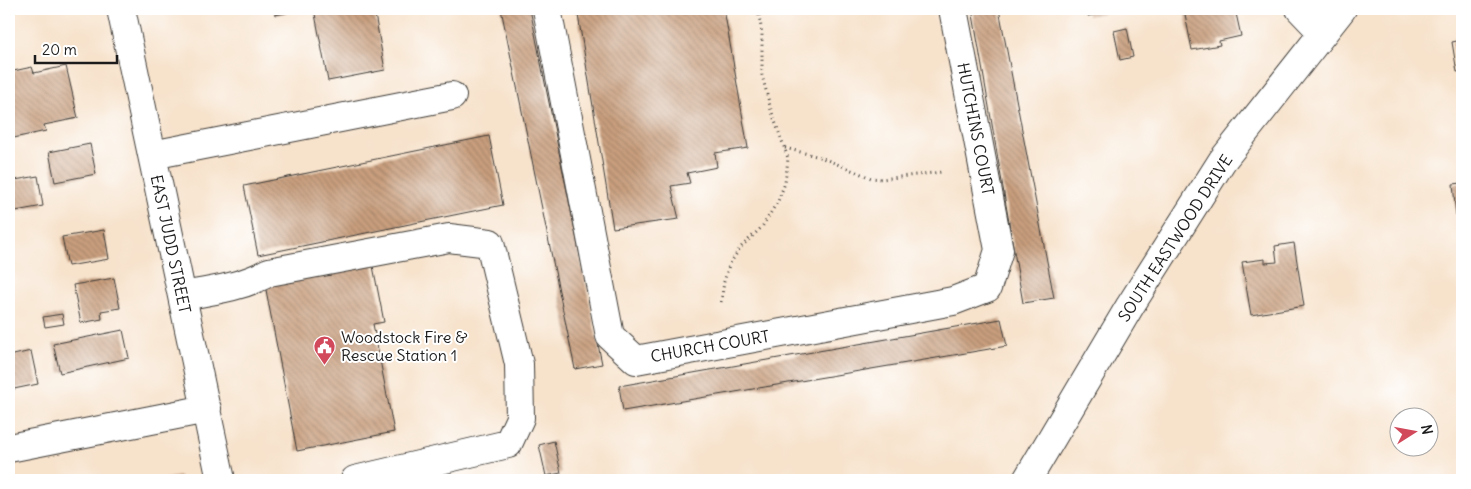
<svg xmlns="http://www.w3.org/2000/svg" width="1471" height="489" font-family="Delius,sans-serif">
<style>
.building{fill:url(#building-back-hatch)}
.lines{fill:none;stroke-linecap:round;stroke-linejoin:round}
.minor-casing{stroke:#3d3a36;stroke-width:30}
.major-casing{stroke:#3d3a36;stroke-width:30}
.path{stroke:#3d3a36;stroke-width:3;stroke-dasharray:1 4;stroke-linecap:butt}
.minor{stroke:#fff;stroke-width:28}
.major{stroke:#fff;stroke-width:28}
.labels{text-anchor:middle;stroke-width:4;stroke-linejoin:round;paint-order:stroke}
.street-label{font-size:16px;fill:#1c1c1c;stroke:#fff}
.poi-label{font-size:16px;fill:#1c1c1c;stroke:#fff;text-anchor:start}
</style>
<defs>
<pattern id="building-back-hatch" width="6" height="6" patternUnits="userSpaceOnUse" patternTransform="scale(1.25)"><rect width="6" height="6" fill="#c99f7e"/><path d="M-1 5l2 2M0 0l6 6M5-1l2 2" fill="none" stroke="#a28166"/></pattern>
</defs>
<rect width="100%" height="100%" fill="#fff"/>
<filter id="ink" filterUnits="userSpaceOnUse"><feTurbulence type="fractalNoise" baseFrequency=".02" numOctaves="2"/><feDisplacementMap in="SourceGraphic" scale="10" xChannelSelector="R" yChannelSelector="G"/><feConvolveMatrix kernelMatrix="1 2 1 2 8 2 1 2 1" color-interpolation-filters="sRGB"/></filter>
<filter id="wash" filterUnits="userSpaceOnUse"><feTurbulence type="fractalNoise" baseFrequency=".0096" numOctaves="4" result="noise"/><feDisplacementMap in="SourceGraphic" scale="20" xChannelSelector="R" yChannelSelector="G"/><feGaussianBlur stdDeviation="1.12" result="paint"/><feColorMatrix in="noise" values="0 0 0 0 0 0 0 0 0 0 0 0 0 0 0 0 0 1.4 0 .05"/><feComposite in="paint" operator="in"/></filter>
<g filter="url(#wash)">
<rect width="100%" height="100%" fill="#f7e2cb"/>
<g id="blocks">
<path class="building" d="M274,9H301V10L275,15Z
M314,9H374L385,70L328,81Z
M501,9H530L602,364L575,369Z
M577,9H724L748,148L715,153L717,167L687,173L690,183L671,186L679,219L613,228Z
M972,9H999L1054,298L1023,303Z
M1087,9H1112L1113,11L1088,16Z
M1184,9H1235L1241,36L1219,41L1220,45L1192,50Z
M1127,28L1133,57L1120,60L1114,31Z
M1462,40V71L1457,72L1452,42Z
M66,66L78,118L44,125L46,131L9,139V72L32,67L34,73Z
M489,136L503,205L258,255L244,186Z
M90,144L96,174L55,182L49,152Z
M38,176L43,206L10,212L9,181Z
M1462,183V214L1456,215L1453,184Z
M104,230L109,259L68,266L62,237Z
M1294,243L1304,306L1251,315L1242,262L1265,259V263L1277,262L1275,246Z
M372,261L384,322L373,324L394,432L297,451L266,290L272,281Z
M114,278L120,308L101,311L102,319L81,323L73,285Z
M62,314L64,324L45,327L43,317Z
M1001,319L1007,346L623,411L619,386Z
M123,330L129,358L60,373L53,344Z
M31,351L38,384L9,390V356Z
M554,441L561,473L546,476L539,445Z
M180,476L181,480H164V479Z"/>
</g>
</g>
<g filter="url(#ink)">
<use href="#blocks" fill-opacity="0" stroke="#3d3a36" stroke-width="1"/>
<g class="lines">
<defs>
<path id="minor" d="M121,9L221,480
M547,9L610,336L636,360L953,301L987,288L999,250L953,9
M1300,9L1322,32
M152,155L452,96
M182,296C211,291 243,287 269,272L449,238L490,243L519,364L520,418L508,444L355,480
M9,448L207,409"/>
<path id="major" d="M1027,480L1130,306L1222,161L1342,9"/>
</defs>
<use href="#minor" class="minor-casing"/>
<use href="#major" class="major-casing"/>
<path class="path" d="M785,148L820,157L871,178L882,179L942,172
M721,302L724,282L729,265L741,247L762,227L778,201L785,183L787,168L788,158L771,110L762,75V33L758,9"/>
<use href="#minor" class="minor"/>
<use href="#major" class="major"/>
</g>
</g>
<defs>
<symbol id="civic-pin" viewBox="-11 -11 22 30"><path d="M0 17L-7.5 6A9.5 9.5 0 1 1 7.5 6Z" fill="#d1495b" stroke="#fff"/><path d="M-.6-6.5H3V-4.5H.6V-3L4-1V1h2V6H-6V1h2V-1L-.6-3ZM-1.2 2.5V6h2.4V2.5Z" fill="#fff"/></symbol>
</defs>
<g fill-rule="evenodd">
<use href="#civic-pin" x="312" y="334" width="25" height="34"/>
</g>
<g class="labels">
<g class="street-label">
<text transform="translate(976 129) rotate(79)" y="6">HUTCHINS COURT</text>
<text transform="translate(1175 238) rotate(-57)" y="6">SOUTH EASTWOOD DRIVE</text>
<text transform="translate(171 244) rotate(78)" y="6">EAST JUDD STREET</text>
<text transform="translate(710 346) rotate(-10)" y="6">CHURCH COURT</text>
</g>
<g class="poi-label">
<text x="341" y="343">Woodstock Fire &amp;<tspan x="341" dy="18">Rescue Station 1</tspan></text>
</g>
</g>
<rect width="1471" height="489" fill="none" stroke="#fff" stroke-width="30"/>
<g transform="translate(1414 432) rotate(79)"><circle r="24" fill="#ffffff" stroke="#a4a4a4"/>
<path d="M0-4L9 19L0 12L-9 19Z" fill="#d1495b"/>
<text y="-8" font-size="14" font-weight="bold" text-anchor="middle" fill="#1c1c1c">N</text>
</g>
<path d="M35 55v8h82v-8" fill="none" stroke="#1c1c1c" stroke-width="2.5"/>
<text x="42" y="55" font-size="15" fill="#1c1c1c" stroke="#ffffff" stroke-width="4" paint-order="stroke">20 m</text>
</svg>
